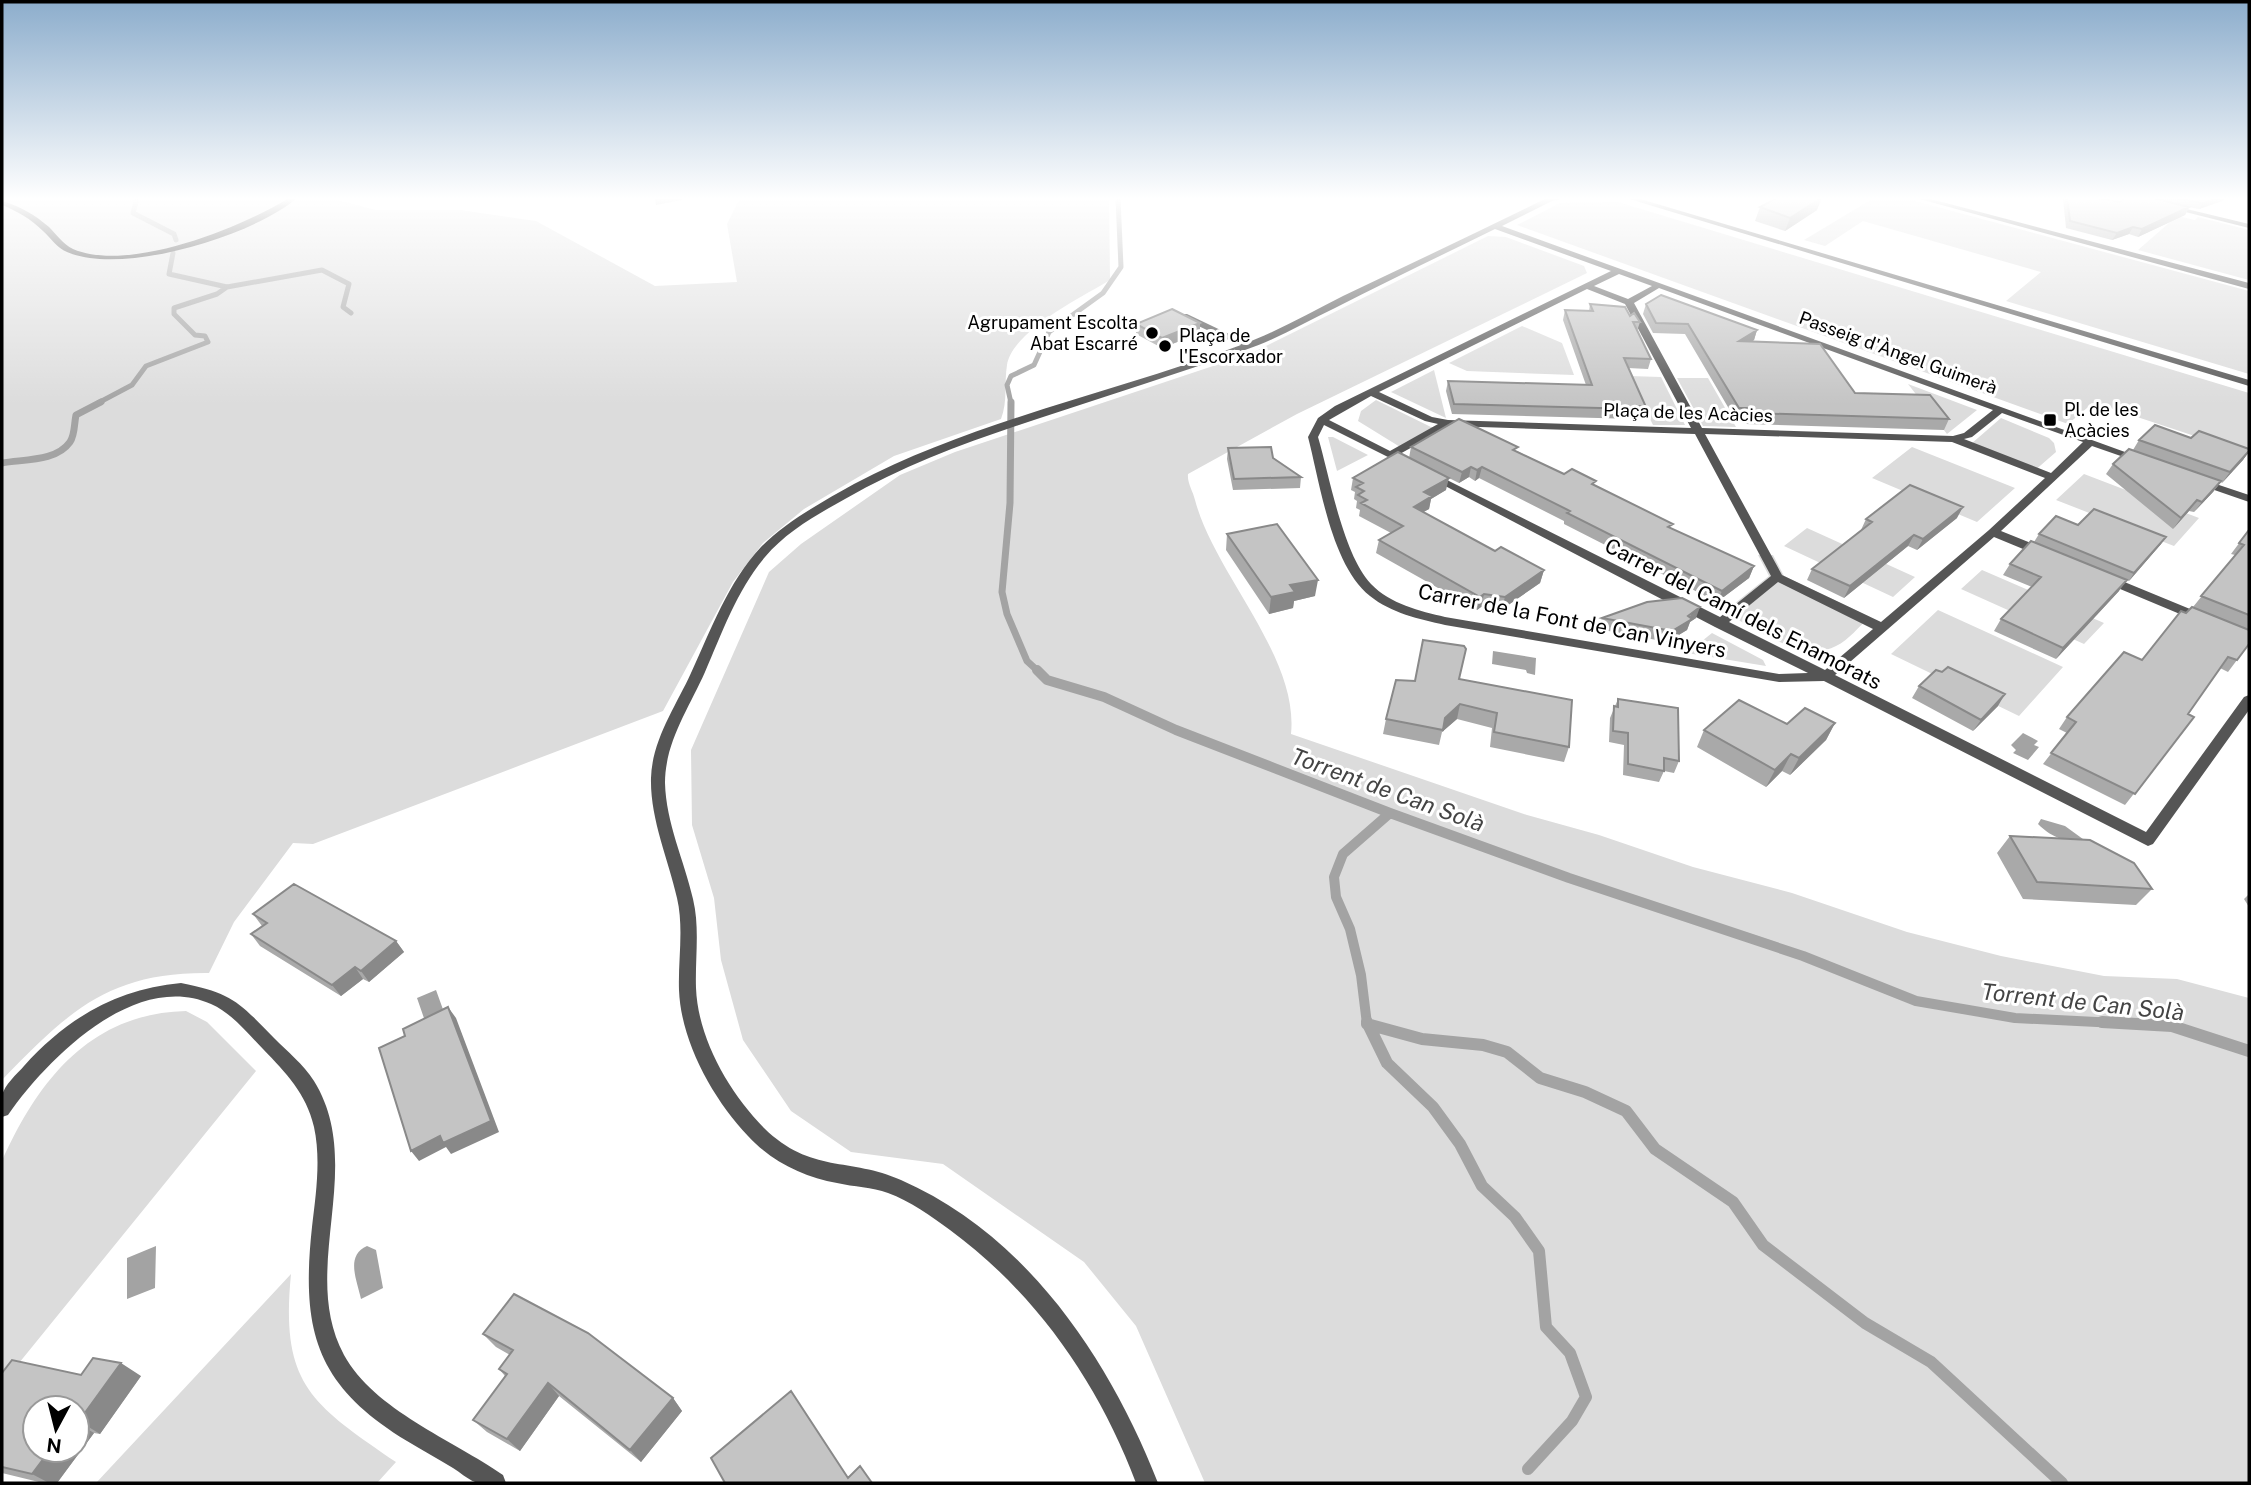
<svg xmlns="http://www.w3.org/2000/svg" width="2251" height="1485" font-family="'Public Sans',sans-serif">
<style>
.green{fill:#dcdcdc}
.water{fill:#a3a3a3}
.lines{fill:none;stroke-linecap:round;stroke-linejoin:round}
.stream-far3{stroke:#a3a3a3;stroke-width:5}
.stream-far2{stroke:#a3a3a3;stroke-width:7}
.stream-far1{stroke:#a3a3a3;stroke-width:10}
.stream{stroke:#a3a3a3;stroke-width:12}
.lane{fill:#555;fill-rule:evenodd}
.street{fill:#555;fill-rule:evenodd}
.secondary{fill:#222;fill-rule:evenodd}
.wall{fill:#a9a9a9;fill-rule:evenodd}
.shaded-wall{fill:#898989}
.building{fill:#c4c4c4;stroke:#898989;stroke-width:2}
.poi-dot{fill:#000;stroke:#fff;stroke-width:2.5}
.labels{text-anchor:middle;stroke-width:6;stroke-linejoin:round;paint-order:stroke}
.far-poi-label{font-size:18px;fill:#000;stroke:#fff;text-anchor:start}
.far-street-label{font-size:18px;fill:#000;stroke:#fff}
.street-label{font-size:21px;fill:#000;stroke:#fff}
.water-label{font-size:23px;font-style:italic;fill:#444;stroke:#fff}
</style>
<rect width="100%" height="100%" fill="#fff"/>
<path class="green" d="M2,198H330L376,210H460L536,221L655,286L737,282L727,224L740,198H1109L1110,280C1082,297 1012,331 1007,365C1004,383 1008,401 1001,419L894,456L804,509L763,543L733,582L663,711L313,844L293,843L234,922L209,973C108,972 68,1012 2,1080Z
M1874,198H1904L2249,291V374L2006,301L2041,272L1863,221L1825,246L1804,240Z
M1618,202L2249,393V454L2107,407L2087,408L2068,424L1517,225L1560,203Z
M2177,216L2195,220L2198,217L2249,230V280L2138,250Z
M1488,236L1506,237L1584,266L1587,273L1297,414L1188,474C1187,483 1193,491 1195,500C1215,575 1299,656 1291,734L1527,815L1599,835L1693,867L1792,893L1907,932L2001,956L2104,976L2177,979L2249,998V1483H1205L1136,1326L1084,1262L943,1164L851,1152L791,1111L743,1040L721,960L714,898L692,825L691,750L769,572L801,544L900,475L955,452L1252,353Z
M1522,326L1562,343L1574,375L1467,371L1449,363Z
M1434,370L1446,418L1391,392Z
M1629,376L1661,377L1685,425H1653Z
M1677,378H1708L1736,427L1703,426Z
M1908,384L1977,410L1947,434Z
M1376,400L1431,427H1444L1405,450L1358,421L1361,411Z
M2001,418L2049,438L2054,443L2056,452L2033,472L1971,444Z
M1328,437H1333L1368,455L1337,471Z
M1912,447L2015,488L1977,522L1872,478Z
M2084,474L2199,518L2174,546L2056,500Z
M1807,528L1915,577L1893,597L1784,546Z
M1758,555H1773L1784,576L1870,617C1859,626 1849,640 1836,646C1802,664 1753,627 1724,612L1769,576Z
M1982,570L2104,623L2084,644L1961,589Z
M1938,610L2063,667L2019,716L1891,654Z
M1712,633L1763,660L1766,666L1687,653Z
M186,1011L207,1022L256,1071L2,1384V1161C38,1080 91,1013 186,1011Z
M291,1274C280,1385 312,1404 396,1462L377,1483H96Z"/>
<path class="water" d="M1493,651L1536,658L1535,675L1527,673L1526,670L1492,664Z
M2023,733L2038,741L2034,745L2039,747L2028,760L2013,753L2016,750L2011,745Z
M2041,819L2065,826L2087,842C2067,842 2053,839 2038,824Z
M436,990L445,1015L426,1024L417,998Z
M156,1246L155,1288L127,1299V1258Z
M367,1246L376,1250L383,1288L361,1299C357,1280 345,1256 367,1246Z"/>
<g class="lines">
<path class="stream-far3" d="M137,198L133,213L174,234L176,240
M173,253L169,274L227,287L322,270L349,284L343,307L351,313
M98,403L132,385L146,366L208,342L205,336L195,335L174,314V308L217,294L227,287
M1011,403L1007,385L1011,376L1034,365L1049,332L1103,293L1121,267L1118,198"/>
<path class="stream-far2" d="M1011,402L1010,503L1002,592L1007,614L1027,661L1039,672
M2,463C23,459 56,462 70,442C75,435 74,424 76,415L101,402"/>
<path class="stream-far1" d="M1037,670L1047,680L1104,697L1176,730L1390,813L1569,878L1803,956L1916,1001L2015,1018L2137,1024
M1367,1024L1361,975L1350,929L1336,897L1334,877L1343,854L1390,813"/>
<path class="stream" d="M1367,1022L1387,1063L1433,1107L1460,1144L1482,1186L1515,1217L1539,1251L1546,1327L1570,1353L1586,1397L1572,1421L1528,1469
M2102,1022L2172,1026L2249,1051
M1367,1024L1422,1039L1483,1045L1507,1052L1540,1078L1585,1092L1626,1111L1655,1149L1733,1202L1763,1245L1865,1323L1931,1362L2062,1483"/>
<path class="lane" d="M1181,314H1187L1254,346L1246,348L1181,318Z"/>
<path class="street" d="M1547,198H1566L1552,201L1502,226L2147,460L2142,463L2138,462L2092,446L2001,531L2048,550V556H2040L1994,537L1835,675L2146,832L2244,697L2249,695V710L2153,844L2148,846L1824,681L1779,682L1445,625C1419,619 1391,613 1370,596C1331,565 1320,483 1308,437L1318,418L1335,406L1611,271L1495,229C1442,255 1388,281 1335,308C1305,322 1276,340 1245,350C1176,374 1106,396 1037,419C970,441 906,464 845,499C816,515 786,532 765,557C737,590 722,633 705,672C689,708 665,742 665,783C666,823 684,860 693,899C700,928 695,958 696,988C698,1039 729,1092 764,1128C811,1174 850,1157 901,1180C1027,1235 1110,1360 1158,1483H1136C1099,1384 1036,1293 950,1230C931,1216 910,1201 888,1193C872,1187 854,1187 837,1183C804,1177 772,1162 748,1136C713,1099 681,1042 679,990C678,959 684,928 677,898C668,858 650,819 651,778C652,740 676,706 691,673C711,630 728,582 761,547C787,521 822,502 854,484C976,420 1113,393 1241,345C1276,332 1310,313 1343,296C1411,264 1479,231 1547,198ZM1619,274L1652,286L1628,299L1594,286ZM1659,288L1993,410L1964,433L1953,436L1702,428L1634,303ZM1587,289L1625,304L1691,428L1448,420L1432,417L1379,392ZM1371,396L1425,421L1438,424L1390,451L1329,420ZM2002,413L2083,442L2051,473L1964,439L1972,437ZM1324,425L1408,467L1412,466V462L1398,455L1450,426L1695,434L1771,576L1720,617L1437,475L1433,474L1428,477L1715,627L1808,673L1779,674L1445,617C1420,611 1390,604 1371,584C1343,554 1330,478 1318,437ZM1705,434L1952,442L2045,478L1989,530L1881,622L1782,575ZM1778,582L1873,629L1825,670L1729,622Z
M1626,198H1637L2249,380V386Z
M1916,198H1927L2249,283V289Z
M2130,198H2141L2249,224V228Z
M2201,479L2249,495V502L2197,484L2196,482Z
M2105,574L2207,616L2209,619L2203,623L2199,622L2101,581L2099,578L2101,575Z
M181,983C232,993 239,1002 274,1038C288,1052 303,1064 314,1081C367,1167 298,1270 344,1355C374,1410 453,1440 503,1475L506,1483C497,1483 483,1485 475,1482C467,1479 460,1472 453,1468C438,1459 422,1450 407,1441C315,1385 301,1330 312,1227C316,1194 321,1159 314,1127C306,1093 286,1073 263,1049C247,1033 232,1013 211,1004C135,970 47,1059 8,1115L2,1117C2,1111 0,1102 2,1096C4,1085 17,1074 24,1066C67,1018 117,989 181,983Z"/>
<path class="secondary" d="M289,198H297C253,236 122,276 67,252C57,248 51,238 43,231C31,219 17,211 2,205V201C20,206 35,215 49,227C56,234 63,244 73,249C129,273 240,228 289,198Z"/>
</g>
<path class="wall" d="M2063,198H2098L2120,202L2125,198H2225L2222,201L2199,209L2189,207L2185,215L2138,237L2129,234L2112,240L2066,228Z
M1760,207L1817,210L1785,231L1755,221Z
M1590,304L1630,316L1640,322L1637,331L1651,359L1648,369L1628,368L1646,407L1643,417L1636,416L1635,419L1452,414L1446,391L1448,381L1586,385L1563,320L1565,310L1589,311Z
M1646,304L1757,330L1754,340L1751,342L1855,393L1949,419L1944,430L1746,424L1743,419H1735L1685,334L1653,333L1643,314Z
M1136,324L1200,333L1162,348L1136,334Z
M2191,438L2249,451L2243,460L2222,483L2221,482L2213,492L2194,512L2189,511L2173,529L2106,474L2113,464L2133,450L2139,440Z
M1411,447L1517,451L1564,474L1595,485L1671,529L1754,566L1749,578L1717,602L1564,524V521L1479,478L1475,481L1469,477L1459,483L1409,458Z
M1228,448L1273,458L1301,477L1300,488L1233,490L1227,459Z
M1353,478L1446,490L1431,499L1429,509L1423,512L1495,551L1544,570L1540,583L1501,610L1481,607L1477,610L1376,553L1379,540L1391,533L1359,516L1360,510L1356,508L1357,501L1354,499L1355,492L1351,490Z
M1957,518L1917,550L1908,546L1844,598L1807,580L1812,569L1861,530L1866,519Z
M2078,525L2161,544L2129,581L2034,542L2039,534Z
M2249,530V644L2228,672L2220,668L2188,714L2194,717L2125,805L2043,764L2067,733L2059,729L2067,717L2142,660L2193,607L2235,555L2231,554Z
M1227,534L1315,596L1294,601L1293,608L1269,614L1226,550Z
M2010,564L2119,591L2056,659L1994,631L2001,619L2032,587L2003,575Z
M1602,618H1696L1690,622L1687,630L1667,642L1598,629Z
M1459,679L1569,747L1564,762L1490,747L1492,728L1457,719L1442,732L1439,745L1383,734L1386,719L1414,681Z
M1919,686L1998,706L1973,731L1912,698Z
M1618,699L1679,761L1674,773L1664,771L1659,782L1623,775L1624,745L1609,742L1610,718Z
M1835,723L1826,740L1790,775L1782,771L1766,787L1697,747L1704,730L1787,724Z
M2010,836L2152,889L2136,905L2023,899L1997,853Z
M2249,894V907L2244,899Z
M253,914L396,941L404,952L369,982L363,979L341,996L260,946L251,934L262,926Z
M483,1334L673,1398L682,1411L641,1462L559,1396L520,1451L487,1432L473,1420L505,1376L499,1369L510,1355L496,1347Z
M2,1373L81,1375L141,1376L100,1434L94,1433L57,1483H43L2,1473ZM77,1408V1450H35Z"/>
<path class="shaded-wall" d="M655,198H691L656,205Z
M1822,198L1817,210L1785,231L1790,218Z
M2219,198H2225L2222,201L2199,209L2203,203Z
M2189,207L2185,215L2138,237L2142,229Z
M2133,227L2129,234L2112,240L2117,233Z
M1200,323V333L1162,348V338Z
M1757,330L1754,340L1736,352L1739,341Z
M2249,451L2243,460L2222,483L2230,472Z
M1471,467L1469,477L1459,483L1462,472Z
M1482,467L1479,478L1475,481L1477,470Z
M1449,478L1446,490L1431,499L1429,509L1411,519L1414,507L1424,492Z
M2221,481L2213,492L2194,512L2202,502Z
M2197,500L2189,511L2173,529L2181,518Z
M1963,507L1957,518L1917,550L1923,539Z
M1914,535L1908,546L1844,598L1850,586Z
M2166,537L2161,544L2129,581L2134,573Z
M1754,566L1749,578L1717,602L1722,591Z
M1544,570L1540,583L1501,610L1505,597Z
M1318,580L1315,596L1294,601L1293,608L1269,614L1271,597L1290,585Z
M2127,580L2119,591L2056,659L2063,648Z
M1484,594L1481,607L1477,610L1480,597Z
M1700,607L1696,618L1690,622L1687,630L1667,642L1672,631Z
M2005,694L1998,706L1973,731L1981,720Z
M1460,704L1457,719L1442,732L1445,718Z
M1835,723L1826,740L1790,775L1799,758Z
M1791,754L1782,771L1766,787L1775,770Z
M396,941L404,952L369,982L361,971Z
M355,967L363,979L341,996L332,985Z
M448,1007L456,1018L499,1132L451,1154L446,1147L419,1161L411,1151L440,1136Z
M121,1363L141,1376L100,1434L79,1421Z
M548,1383L559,1396L520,1451L507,1439Z
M673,1398L682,1411L641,1462L630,1450Z
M77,1423L94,1433L57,1483H49L32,1474L50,1450H77Z"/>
<path class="building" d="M1777,198H1821L1790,218L1760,207Z
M2067,198H2098L2120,202L2125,198H2153L2189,207L2142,229L2133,227L2117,233L2070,221Z
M2175,198H2219L2203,203Z
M1661,295L1757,330L1739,341L1820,344L1855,393L1930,395L1949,419L1750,413L1747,408H1739L1688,324L1656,323L1646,304Z
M1590,304L1625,307L1630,316L1634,313L1640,322H1633L1651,359L1624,358L1646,407L1637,406L1638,409L1454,404L1448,381L1592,385L1565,310L1593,311Z
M1172,309L1200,323L1162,338L1136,324Z
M1459,419L1518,447L1513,450L1564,474L1572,469L1596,481L1592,484L1673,524L1668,527L1754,566L1722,591L1567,513L1570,511L1482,467L1477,470L1471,467L1462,472L1411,447Z
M2155,425L2191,438L2199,431L2249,449V451L2230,472L2139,440Z
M1271,447L1273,458L1301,477L1234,479L1228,448Z
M2129,449L2221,481L2202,502L2197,500L2181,518L2113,464Z
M1398,452L1449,478L1424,492L1432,496L1414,507L1495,551L1501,547L1544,570L1505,597L1484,594L1480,597L1379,540L1403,526L1361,503L1367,500L1358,495L1364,491L1356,487L1363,483L1353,478Z
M1910,485L1963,507L1923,539L1914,535L1850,586L1812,569L1872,522L1866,519Z
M2094,509L2166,537L2134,573L2039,534L2056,516L2078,525Z
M1277,524L1318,580L1290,585L1295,592L1271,597L1227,534Z
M2249,530V615L2201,596L2244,545L2239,543Z
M2031,541L2127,580L2063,648L2001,619L2041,577L2010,564Z
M1682,598L1700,607L1688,616L1692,619L1672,631L1602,618L1647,602Z
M2192,607L2249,630V644L2237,660L2228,657L2188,714L2194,717L2135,794L2051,753L2076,722L2067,717L2124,652L2142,660L2181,611L2186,613Z
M1423,640L1464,646L1466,649L1459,679L1572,700L1569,747L1494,732L1497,713L1460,704L1445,718L1443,730L1386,719L1396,680L1415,681Z
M1948,667L2005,694L1981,720L1919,686L1936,670L1942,672Z
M1618,699L1678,708L1679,761L1664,758V771L1628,764V733L1613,731L1614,706L1618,707Z
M1739,700L1787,724L1805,708L1835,723L1799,758L1791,754L1775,770L1704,730Z
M2010,836L2090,840L2134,863L2152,889L2037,882Z
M294,884L396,941L361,971L355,967L332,985L251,934L267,923L253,914Z
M448,1007L491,1121L443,1143L440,1136L411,1151L379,1048L405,1036L403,1029Z
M514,1294L588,1333L673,1398L630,1450L548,1383L507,1439L473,1420L507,1374L499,1369L513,1350L483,1334Z
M93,1358L121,1363L79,1421H77V1408H35V1450H50L32,1474L2,1467V1373L12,1360L81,1375Z
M791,1391L848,1478L860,1466L872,1483H725L711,1458Z"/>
<linearGradient id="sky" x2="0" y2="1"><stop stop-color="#8cadcc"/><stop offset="0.49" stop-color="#fff"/><stop offset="1" stop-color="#fff" stop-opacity="0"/></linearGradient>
<rect width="2251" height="405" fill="url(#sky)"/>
<g class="poi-dot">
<circle cx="1152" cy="333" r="7"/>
<circle cx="1165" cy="346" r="7"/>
<rect x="2043" y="413" width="14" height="14" rx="3.5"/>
</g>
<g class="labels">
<g class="far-poi-label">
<text x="1138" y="329" text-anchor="end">Agrupament Escolta<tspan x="1138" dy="21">Abat Escarré</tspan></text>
<text x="1179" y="342">Plaça de<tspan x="1179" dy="21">l'Escorxador</tspan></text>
<text x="2064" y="416">Pl. de les<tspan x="2064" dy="21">Acàcies</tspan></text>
</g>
<g class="far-street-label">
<text transform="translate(1898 353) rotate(20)" y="6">Passeig d'Àngel Guimerà</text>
<text transform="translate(1688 413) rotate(2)" y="6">Plaça de les Acàcies</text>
</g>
<g class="street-label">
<text transform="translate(1743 614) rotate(27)" y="7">Carrer del Camí dels Enamorats</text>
<text transform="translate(1572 621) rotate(11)" y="7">Carrer de la Font de Can Vinyers</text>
</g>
<g class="water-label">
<text transform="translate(1388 790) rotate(20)" y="8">Torrent de Can Solà</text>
<text transform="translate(2083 1002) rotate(6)" y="8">Torrent de Can Solà</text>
</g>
</g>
<rect width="2251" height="1485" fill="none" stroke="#000000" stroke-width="7"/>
<g transform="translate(56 1429) rotate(187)"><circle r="33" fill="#ffffff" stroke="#999999" stroke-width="2"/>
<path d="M0-5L12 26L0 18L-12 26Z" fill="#000000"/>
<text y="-10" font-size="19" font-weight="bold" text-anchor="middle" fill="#000000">N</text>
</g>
</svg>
